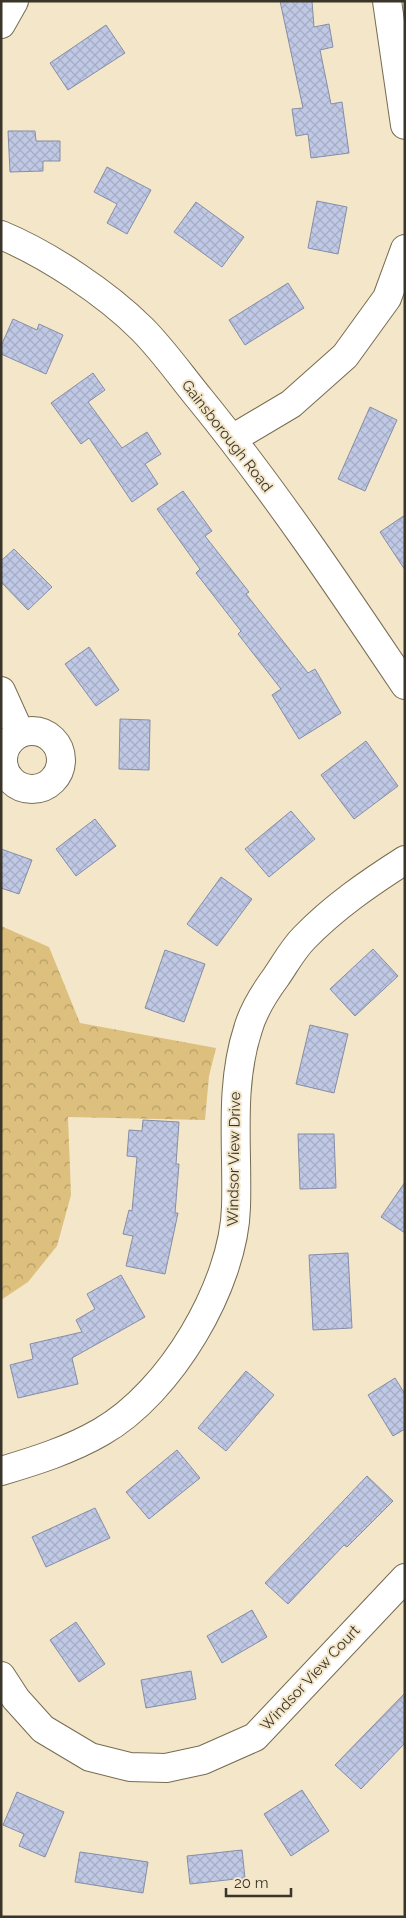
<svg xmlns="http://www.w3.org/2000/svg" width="406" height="1918" font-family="Raleway,sans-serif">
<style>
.park{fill:url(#park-crowns)}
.building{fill:url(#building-cross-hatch);stroke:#858da8}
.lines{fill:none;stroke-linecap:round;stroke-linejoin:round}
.minor-casing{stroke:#776c52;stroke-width:30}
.minor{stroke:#fff;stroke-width:28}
.labels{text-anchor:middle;stroke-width:4;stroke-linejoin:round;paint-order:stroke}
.street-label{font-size:15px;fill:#3a3529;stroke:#f3e6c9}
</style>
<defs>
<pattern id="park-crowns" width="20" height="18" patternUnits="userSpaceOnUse" patternTransform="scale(1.25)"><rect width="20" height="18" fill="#ddc07d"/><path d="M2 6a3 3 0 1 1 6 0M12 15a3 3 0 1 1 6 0" fill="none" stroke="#b49d66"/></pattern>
<pattern id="building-cross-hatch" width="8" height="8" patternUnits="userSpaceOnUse" patternTransform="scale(1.25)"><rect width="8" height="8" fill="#bfc8e4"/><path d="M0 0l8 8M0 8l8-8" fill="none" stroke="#a5acc4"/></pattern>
</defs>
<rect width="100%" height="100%" fill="#f3e6c9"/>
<path class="park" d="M1,926L49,947L80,1023L216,1048L209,1076L205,1120L68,1117L71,1195L57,1246L28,1282L1,1300Z"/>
<path class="building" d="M280,1H312L314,27L329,24L333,47L320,50L331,104L342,102L349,153L311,158L308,134L296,136L292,109L303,108Z
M106,25L125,53L68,90L50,63Z
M8,131H35L36,141H60V161H43V171L10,172Z
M107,167L151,190L127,234L107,223L117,204L94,192Z
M317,201L347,207L338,254L308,248Z
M196,202L244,237L222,267L174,232Z
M288,283L304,308L245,345L229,320Z
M13,319L37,330L39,324L63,335L46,374L1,354V346Z
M93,373L105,390L88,402L122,448L147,432L161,454L145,464L158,484L132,502L89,438L81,444L51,403Z
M370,407L397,420L365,491L338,479Z
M183,491L212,531L205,536L249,592L246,594L308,673L315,669L341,713L299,739L272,695L281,689L238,634L241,631L196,573L200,569L157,509Z
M405,515V570L380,532Z
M14,549L52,587L28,610L1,582V561Z
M89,647L119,690L96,706L65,664Z
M120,719L150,720L149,770L119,769Z
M366,741L398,786L354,819L321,775Z
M291,811L315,839L269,877L245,849Z
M95,819L116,846L76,876L56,849Z
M1,849L32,860L19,894L1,888Z
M221,877L252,899L217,946L187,924Z
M373,949L398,976L355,1016L330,989Z
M165,950L205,964L184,1022L145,1008Z
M310,1025L348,1034L334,1093L296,1084Z
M143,1120L179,1122L176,1164H179L175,1213H178L165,1274L126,1266L133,1236L123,1234L129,1210L132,1211L137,1157L127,1156L129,1130L142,1131Z
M298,1134H334L336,1188L300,1189Z
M405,1182V1233L381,1217Z
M348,1253L352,1328L313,1330L309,1255Z
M121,1275L145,1317L72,1358L78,1384L18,1398L10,1365L33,1359L30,1344L82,1332L76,1320L95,1309L87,1294Z
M246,1371L274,1395L226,1451L198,1428Z
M395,1378L405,1394V1429L393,1436L368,1395Z
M177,1450L200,1478L149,1519L126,1492Z
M367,1476L393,1501L347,1547L344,1545L288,1604L265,1583Z
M95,1508L110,1538L46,1567L32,1537Z
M252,1610L267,1637L222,1663L207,1636Z
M76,1622L105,1664L79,1682L50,1640Z
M191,1671L196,1699L146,1708L141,1680Z
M405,1693V1743L361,1789L335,1765Z
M302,1790L329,1831L291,1856L264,1814Z
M17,1792L64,1812L45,1857L19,1846L24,1834L3,1825Z
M242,1850L245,1878L190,1884L187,1856Z
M80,1852L148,1862L143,1893L75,1882Z"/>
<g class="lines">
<defs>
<path id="minor" d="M387,1L405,125
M1,24L14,1
M1,235C47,254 106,293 142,329C163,350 181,376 200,399C274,490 340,588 405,685
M232,439L291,404L345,356L387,298L405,249
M1,691L20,733
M3 760a29 29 0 1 1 58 0a29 29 0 1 1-58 0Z
M1,1471C35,1461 70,1450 101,1432C170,1393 234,1285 236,1207C238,1148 229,1087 248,1029C253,1011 265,992 276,977C285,964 293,949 304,938C334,907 369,883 405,860
M1,1676L16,1699L43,1729L90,1757L130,1767L166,1768L203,1760L255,1737L405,1578"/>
</defs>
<use href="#minor" class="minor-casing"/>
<use href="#minor" class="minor"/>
</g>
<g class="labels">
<g class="street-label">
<text transform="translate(227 436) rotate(52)" y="5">Gainsborough Road</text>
<text transform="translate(234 1159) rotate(-89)" y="5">Windsor View Drive</text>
<text transform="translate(310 1678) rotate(-47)" y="5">Windsor View Court</text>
</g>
</g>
<rect width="406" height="1918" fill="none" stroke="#3a3529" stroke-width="5"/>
<path d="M226 1888v8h65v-8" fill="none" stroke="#3a3529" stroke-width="2.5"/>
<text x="234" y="1888" font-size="15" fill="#3a3529" stroke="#f3e6c9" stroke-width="4" paint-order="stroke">20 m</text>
</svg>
